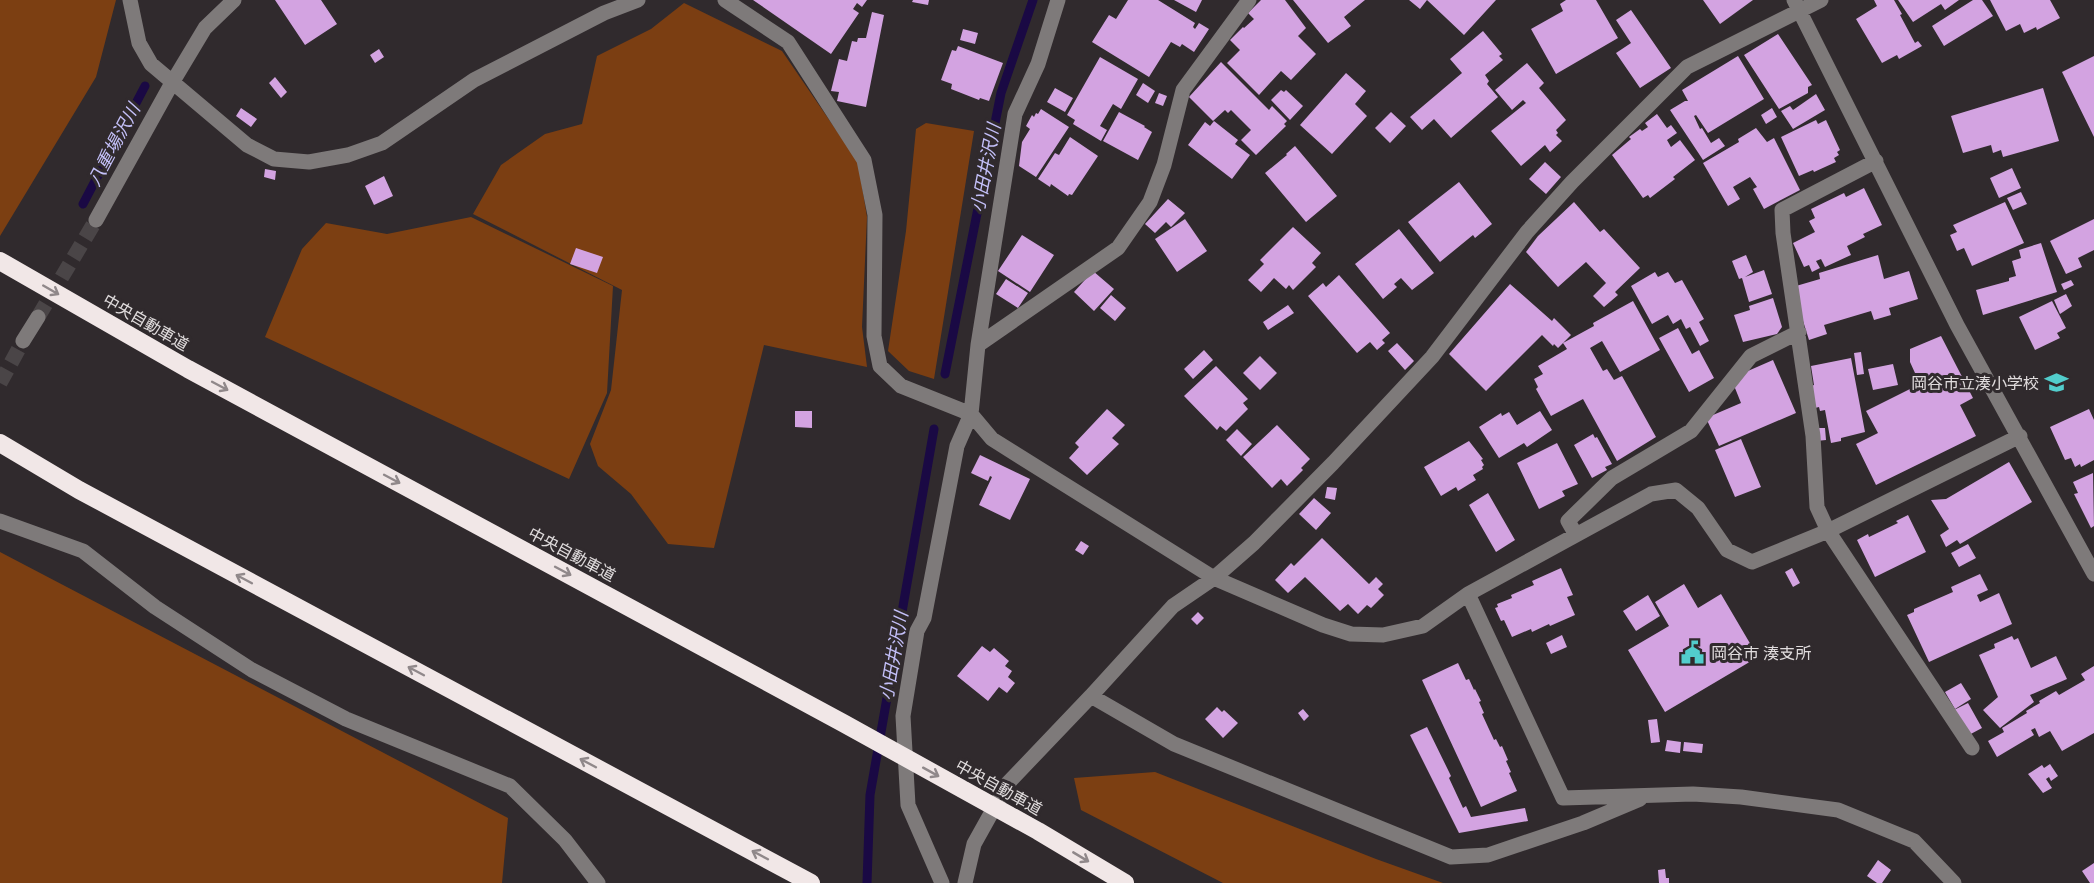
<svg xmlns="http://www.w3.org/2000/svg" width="2094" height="883" font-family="'PT Sans','Noto Sans JP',sans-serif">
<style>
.green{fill:#7b3e12}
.forest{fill:#7c3f12}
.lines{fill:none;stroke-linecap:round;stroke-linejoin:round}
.stream{stroke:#1a0944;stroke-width:9}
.building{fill:#d3a3e1}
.minor-tunnel{stroke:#4a4547;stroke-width:15;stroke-dasharray:15 8;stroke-linecap:butt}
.minor{stroke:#7e7a7a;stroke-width:15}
.highway{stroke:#f1e7e7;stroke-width:18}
.oneway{stroke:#90888a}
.labels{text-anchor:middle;stroke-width:6;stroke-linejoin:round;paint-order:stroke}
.street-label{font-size:16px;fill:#e0dcdd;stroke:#302a2d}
.poi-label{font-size:16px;fill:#e0dcdd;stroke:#302a2d;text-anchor:end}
.water-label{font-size:18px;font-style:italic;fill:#c4c0f9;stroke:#302a2d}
</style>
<rect width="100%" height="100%" fill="#302a2d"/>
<path class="green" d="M684,3L782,51L858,162L867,217L862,327L867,367L764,345L714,548L668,544L631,494L598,466L590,444L611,390L622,290L473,214L501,165L545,134L582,124L597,56L651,29Z
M926,123L974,131L934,379L909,371L888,351L906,231L916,129Z"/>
<path class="forest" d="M0,0H116L96,77L0,236Z
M471,217L613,286L607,393L569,479L265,337L302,249L326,223L387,234Z
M0,552L508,818L502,883H0Z
M1155,772L1376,859L1443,883H1223L1081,810L1074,778Z"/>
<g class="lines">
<path class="stream" d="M83,204L145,86
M945,374L1001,93L1033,0
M867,883L870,795L934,429"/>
</g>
<path class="building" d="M275,0H321L337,24L305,45Z
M753,0H867L862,7L857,3L853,9L859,13L831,54Z
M913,0H929L928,5L912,2Z
M1128,0H1158L1195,23L1193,27L1195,29L1199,23L1209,29L1194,52L1182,44L1180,47L1171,42L1149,77L1092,42L1109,15L1116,19Z
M1174,0H1202L1196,12Z
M1261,0H1285L1306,28L1298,36L1316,54L1291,80L1281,71L1259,95L1227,63L1240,50L1230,40L1243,27L1244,28L1254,19L1248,13Z
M1293,0H1365L1344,17L1351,26L1328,43Z
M1409,0H1496L1464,35L1427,0L1420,9Z
M1566,0H1596L1618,38L1556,74L1531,29L1563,11L1560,4Z
M1703,0H1753L1720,24Z
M1874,0H1894L1902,14L1900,15L1915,43L1918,41L1922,46L1899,59L1897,55L1882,63L1856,19L1877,6Z
M1898,0H1959L1945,10L1941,4L1913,22Z
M1973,0H1982L1993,16L1944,46L1932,26Z
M1990,0H2050L2060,18L2037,30L2036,27L2024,33L2020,24L2006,31Z
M1631,10L1671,68L1640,88L1616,53L1631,43L1616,20Z
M872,12L884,15L866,107L837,101L839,92L831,91L839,59L847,61L852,41L857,42L858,38H866Z
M963,29L978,33L975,44L960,40Z
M1483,31L1502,54L1499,56L1503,60L1485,75L1489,81L1487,84L1498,97L1451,138L1434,119L1422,130L1410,117L1462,73L1450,59Z
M1778,34L1812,85L1808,87V93L1779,109L1744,55Z
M958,46L1003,63L989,101L980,98L979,100L951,89L952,84L941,80L952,50L956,51Z
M379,49L384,57L375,63L370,55Z
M1738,56L1764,99L1708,133L1696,115L1694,116L1700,129L1702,128L1711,143L1719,138L1725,146L1703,160L1670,110L1685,101H1688L1682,90Z
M2094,56V137L2062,72Z
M1100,57L1138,79L1121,109L1113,104L1100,126L1107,130L1101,141L1073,124L1075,120L1067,115Z
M1221,62L1269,110L1272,106L1287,121L1284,124L1286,126L1256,155L1241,140L1251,130L1231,110L1228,113L1225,110L1213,121L1189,97Z
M1527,63L1544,83L1539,88L1566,120L1556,130L1558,133L1556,135L1562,141L1550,152L1545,145L1521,166L1491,131L1526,103L1523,100L1512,110L1495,90Z
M1346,73L1366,91L1355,104L1367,116L1332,154L1300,125Z
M275,77L287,92L281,98L269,83Z
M1143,83L1155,91L1148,103L1136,95Z
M1055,88L1073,98L1065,112L1047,102Z
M2043,88L2059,141L2003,157L2001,150L1993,153L1991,145L1963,153L1951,116Z
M1281,90L1284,92L1286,90L1303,106L1290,120L1271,100Z
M1159,93L1167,96L1163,106L1155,103Z
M1816,94L1825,110L1793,129L1781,111L1790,106L1793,110Z
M241,108L257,119L251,127L236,116Z
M1772,108L1777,117L1766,124L1761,115Z
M1041,109L1069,127L1036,177L1019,166L1022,142L1030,129L1026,126L1032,115L1034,117L1036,113L1038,114Z
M1119,112L1145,126L1144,127L1152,132L1138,160L1103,141Z
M1391,112L1406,126L1390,143L1375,128Z
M1657,114L1667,128L1671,125L1677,133L1667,140L1671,147L1680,140L1695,160L1673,177L1675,179L1650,198L1648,195L1643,198L1612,155L1631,139L1629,137L1640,129L1642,131L1648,127L1645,123Z
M1816,120L1818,124L1826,120L1840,150L1837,152L1839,155L1834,158L1836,162L1814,172L1813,170L1799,176L1781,137Z
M1214,121L1238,140L1235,144L1250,155L1232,179L1188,145L1205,122L1210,126Z
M1756,128L1767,142L1774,138L1800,190L1764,209L1753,189L1757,187L1750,177L1733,187L1740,199L1728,206L1703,163L1739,142L1738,139Z
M1070,137L1098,156L1072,195L1069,194L1068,196L1051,184L1050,187L1038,179L1055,153L1059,155Z
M1295,146L1337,196L1306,222L1265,173L1287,155L1286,154Z
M1545,162L1561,177L1546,194L1529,179Z
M2012,168L2021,188L1999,198L1990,178Z
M265,169L276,171L275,180L264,177Z
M384,176L393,196L374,205L365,186Z
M1459,182L1492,224L1475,238L1473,235L1440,262L1408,222Z
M1864,188L1882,225L1863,234L1865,237L1847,246L1851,255L1825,267L1821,259L1816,261L1820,268L1812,272L1809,265L1804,267L1793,243L1815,232L1809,221L1815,218L1811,209L1844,193L1846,197Z
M2021,192L2027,204L2013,210L2007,198Z
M1168,199L1185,213L1171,227L1166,222L1155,233L1145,224Z
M1574,202L1600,232L1604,229L1640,268L1615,292L1618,295L1604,307L1593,296L1606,283L1586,262L1558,287L1526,252L1538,236Z
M2005,202L2024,243L1972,266L1964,248L1957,251L1950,235L1957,232L1953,225Z
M1185,219L1207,251L1177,272L1155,239Z
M2094,219V250L2078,258L2082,267L2066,274L2050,241Z
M1293,227L1321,253L1312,263L1316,267L1293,290L1289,285L1286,289L1274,278L1261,292L1248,280L1264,264L1260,260Z
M1399,229L1434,273L1412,290L1401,278L1394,284L1397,287L1383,299L1355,264Z
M1022,235L1054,255L1030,292L998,271Z
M2041,243L2057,292L1983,315L1976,290L2009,281V278L2016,276L2012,261L2021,258L2019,250Z
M576,248L603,257L597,273L570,264Z
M1746,255L1753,272L1745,277L1764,270L1772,294L1749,302L1742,278L1739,279L1732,261Z
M1878,255L1884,279L1909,271L1918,299L1889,308L1891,315L1874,320L1871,311L1824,325L1827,334L1809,340L1798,305L1796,286L1820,279L1819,273Z
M1093,271L1114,289L1094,311L1074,292Z
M1655,272L1658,277L1668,272L1675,283L1682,280L1704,319L1699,322L1709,341L1700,346L1690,327L1686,329L1681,319L1673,324L1668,315L1652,324L1631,286Z
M1339,275L1390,333L1382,340L1385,343L1377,350L1370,342L1357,353L1308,296L1323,283L1326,287Z
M1006,279L1028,293L1018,308L996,294Z
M2071,280L2074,285L2064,290L2061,284Z
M1510,284L1552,321L1554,318L1571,335L1558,348L1554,344L1553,346L1542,335L1486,391L1449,354Z
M2066,294L2072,306L2060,314L2054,300Z
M1111,295L1126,308L1115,321L1100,308Z
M1773,298L1782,327L1777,334L1743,342L1734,315L1750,310L1749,306Z
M1633,301L1660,350L1620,372L1602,341L1590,348L1603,371L1607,369L1614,380L1622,376L1656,437L1617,461L1583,399L1551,416L1536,389L1538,387L1534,379L1543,374L1538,366L1567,349L1563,343L1594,326L1593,323Z
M2052,301L2066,328L2057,333L2060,338L2035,350L2019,317Z
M1288,305L1294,313L1268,330L1263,322Z
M1678,328L1692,354L1699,350L1714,378L1689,392L1659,338Z
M1941,336L1973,398L1960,405L1976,436L1876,485L1856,444L1878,433L1866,411L1920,384L1910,362V349Z
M1397,343L1414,361L1405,370L1388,351Z
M1204,350L1213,360L1193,379L1184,369Z
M1861,352L1864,374L1857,375L1854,353Z
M1260,356L1277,373L1260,390L1243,373Z
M1851,358L1865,432L1841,438V441L1831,443L1825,410L1820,411L1819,407L1815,408L1811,386L1814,385L1811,366Z
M1773,360L1796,413L1719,446L1706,418L1741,403L1733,383L1741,374Z
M1893,364L1898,385L1873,390L1868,369Z
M1216,366L1248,399L1243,403L1248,409L1226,431L1220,426L1217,430L1184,396Z
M1107,409L1125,425L1112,438L1119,444L1087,475L1069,458L1079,447L1075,443Z
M2089,409L2094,420V460L2081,467L2080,464L2075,467L2071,458L2065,460L2050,427Z
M795,411H812V428L795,427Z
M1540,411L1552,430L1527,447L1524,443L1499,458L1479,427L1501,413L1502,416L1509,412L1517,425Z
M1277,425L1310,459L1301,468L1303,470L1287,486L1281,479L1272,488L1243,457Z
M1816,428H1825L1826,440L1816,441Z
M1237,429L1252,444L1241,456L1226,440Z
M1593,434L1595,438L1597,437L1612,464L1605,467L1607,470L1592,478L1574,445Z
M1741,439L1761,487L1735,497L1715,450Z
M1469,441L1483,459L1481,460L1484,465L1482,467L1483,469L1473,475L1476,480L1458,491L1456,487L1441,496L1424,467Z
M1557,443L1578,484L1562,491L1565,496L1539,509L1517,463Z
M980,455L1030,479L1010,520L979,505L992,477L990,476L988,481L971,473Z
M2009,462L2032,502L1960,544L1957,540L1946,547L1940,535L1949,529L1931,500L1946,499Z
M2093,473L2094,526L2091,528L2074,494L2078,493L2073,482Z
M1327,487L1337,488L1335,500L1325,498Z
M1488,493L1515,540L1496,552L1469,505Z
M1314,498L1331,513L1316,530L1299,514Z
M1908,515L1926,552L1875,577L1857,540L1868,534L1869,537L1898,523L1896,521Z
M1322,538L1369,584L1376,577L1383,584L1378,589L1384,595L1371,608L1367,605L1358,614L1348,604L1340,611L1305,577L1288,593L1275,580L1291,563L1294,566Z
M1081,541L1089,546L1083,555L1075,550Z
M1968,544L1976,558L1959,567L1951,553Z
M1561,568L1573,595L1567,597L1575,615L1550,626L1549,624L1532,632L1531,629L1512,637L1504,620L1501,621L1495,608L1498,607L1497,604L1512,598L1511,595L1534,585L1532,581Z
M1792,568L1800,583L1793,587L1785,572Z
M1980,574L1988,590L1977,595L1980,602L1999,593L2012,624L1929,662L1907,615L1914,612V609L1953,592L1951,587Z
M1684,584L1698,608L1721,594L1758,657L1665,712L1628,650L1669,626L1655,602Z
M1648,595L1660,616L1636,631L1623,611Z
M1198,612L1204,618L1197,625L1191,619Z
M1562,635L1567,647L1551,654L1546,643Z
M2012,636L2014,640L2018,638L2031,668L2056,656L2067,679L2030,695L2034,702L2000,728L1983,710L1998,697L1979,655L1995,648L1994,644Z
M982,646L990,652L994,648L1009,661L1005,666L1012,671L1008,677L1015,683L1007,693L999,687L988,701L957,676Z
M1458,663L1466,680L1469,679L1474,690L1475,689L1481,701L1479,702L1484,713L1482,714L1494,740L1496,739L1500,747L1502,746L1508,760L1506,761L1511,772L1509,773L1517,791L1481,807L1422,680Z
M2094,666V733L2062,751L2050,731L2039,737L2035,728L2031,730L2034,735L1997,757L1988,741L2004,732L2002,728L2027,713L2026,711L2040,703L2039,701L2056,691L2059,695L2085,680L2081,674Z
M1961,683L1971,699L1955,709L1945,692Z
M1968,703L1982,728L1967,736L1952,711Z
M1217,707L1222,712L1224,710L1238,723L1223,738L1205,719Z
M1303,709L1309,716L1304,721L1298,713Z
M1657,719L1660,742L1651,743L1648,720Z
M1427,727L1451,776L1449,778L1463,808L1466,806L1471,817L1525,808L1528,821L1459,833L1410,735Z
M1667,740L1681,742L1680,753L1665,751Z
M1684,742L1703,744L1702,753L1683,751Z
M2050,764L2058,776L2051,781L2049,777L2046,779L2052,788L2043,793L2028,774L2042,765L2044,768Z
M1878,860L1891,870L1882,883H1877L1867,876Z
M2094,863V883H2090L2082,871Z
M1665,869L1666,878H1669V883H1659L1658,870Z"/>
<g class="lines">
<path class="minor-tunnel" d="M38,317L96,220
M0,383L23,341"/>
<path class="minor" d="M130,0L139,43L151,64L247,145L274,159L309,162L348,155L382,143L474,80L604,13L638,0
M725,0L788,42L864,160L875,215L874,336L880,366L901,386L971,414L992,439L1214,578L1323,625L1351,634L1383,635L1423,626L1468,594L1651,494L1676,490L1698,508L1727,550L1752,562L1828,531L2020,436
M1794,0L1957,325L2094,574
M1876,161L1782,210L1783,233L1813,436L1817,507L1828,531L1972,748
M96,220L172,83L205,28L234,0
M23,341L38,317
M978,345L1118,248L1150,202L1164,165L1183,90L1249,0
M0,521L83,551L155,607L252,670L346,719L510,786L565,840L598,883
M1576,535L1568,521L1612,478L1691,431L1751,356L1799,332
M1468,594L1563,798L1693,794L1741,797L1838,810L1914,841L1954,883
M1091,696L1174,744L1451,857L1488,855L1583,823L1640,799
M942,883L908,805L903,716L917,631L924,618L957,446L971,414L978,345L1015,114L1038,64L1058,0
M965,883L974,844L1008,783L1091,696L1173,606L1214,578L1254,543L1333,463L1432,357L1527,232L1572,182L1687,67L1821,0"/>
<path class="highway" d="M0,261L188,369L843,723L1038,831L1125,883
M0,443L79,490L811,883"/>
</g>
<defs><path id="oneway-shaft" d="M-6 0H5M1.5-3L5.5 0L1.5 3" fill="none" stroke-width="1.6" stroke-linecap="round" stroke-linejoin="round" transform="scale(1.5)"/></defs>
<g class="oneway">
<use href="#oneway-shaft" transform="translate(51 290) rotate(30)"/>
<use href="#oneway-shaft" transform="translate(220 386) rotate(28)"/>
<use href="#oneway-shaft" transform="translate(392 479) rotate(28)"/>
<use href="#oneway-shaft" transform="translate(563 571) rotate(28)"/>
<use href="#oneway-shaft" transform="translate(244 579) rotate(-152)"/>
<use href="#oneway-shaft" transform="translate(416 671) rotate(-152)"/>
<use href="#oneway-shaft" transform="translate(588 763) rotate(-152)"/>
<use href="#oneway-shaft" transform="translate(931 772) rotate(29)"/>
<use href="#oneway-shaft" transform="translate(760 855) rotate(-152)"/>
<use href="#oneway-shaft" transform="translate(1081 857) rotate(31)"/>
</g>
<defs>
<symbol id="school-bare" viewBox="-9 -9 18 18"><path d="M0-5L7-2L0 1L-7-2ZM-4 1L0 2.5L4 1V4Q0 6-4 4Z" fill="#52cdcc" stroke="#302a2d" stroke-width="2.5" paint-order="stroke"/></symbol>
<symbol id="civic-bare" viewBox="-9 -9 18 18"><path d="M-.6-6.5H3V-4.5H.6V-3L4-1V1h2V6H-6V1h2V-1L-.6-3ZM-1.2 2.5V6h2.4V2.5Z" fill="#52cdcc" stroke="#302a2d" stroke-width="2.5" paint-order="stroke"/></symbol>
</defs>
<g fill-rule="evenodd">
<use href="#school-bare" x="2040" y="366" width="33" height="33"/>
<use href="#civic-bare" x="1676" y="636" width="33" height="33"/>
</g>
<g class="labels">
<g class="street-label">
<text transform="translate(146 322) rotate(30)" y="6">中央自動車道</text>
<text transform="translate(572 554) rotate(28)" y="6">中央自動車道</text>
<text transform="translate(999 787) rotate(29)" y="6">中央自動車道</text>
</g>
<g class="poi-label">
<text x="2039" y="389">岡谷市立湊小学校</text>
<text x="1711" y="659" text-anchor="start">岡谷市 湊支所</text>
</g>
<g class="water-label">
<text transform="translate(114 145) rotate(-62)" y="6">八重場沢川</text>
<text transform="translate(986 168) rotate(-79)" y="6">小田井沢川</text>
<text transform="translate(894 656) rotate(-80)" y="6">小田井沢川</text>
</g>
</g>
</svg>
